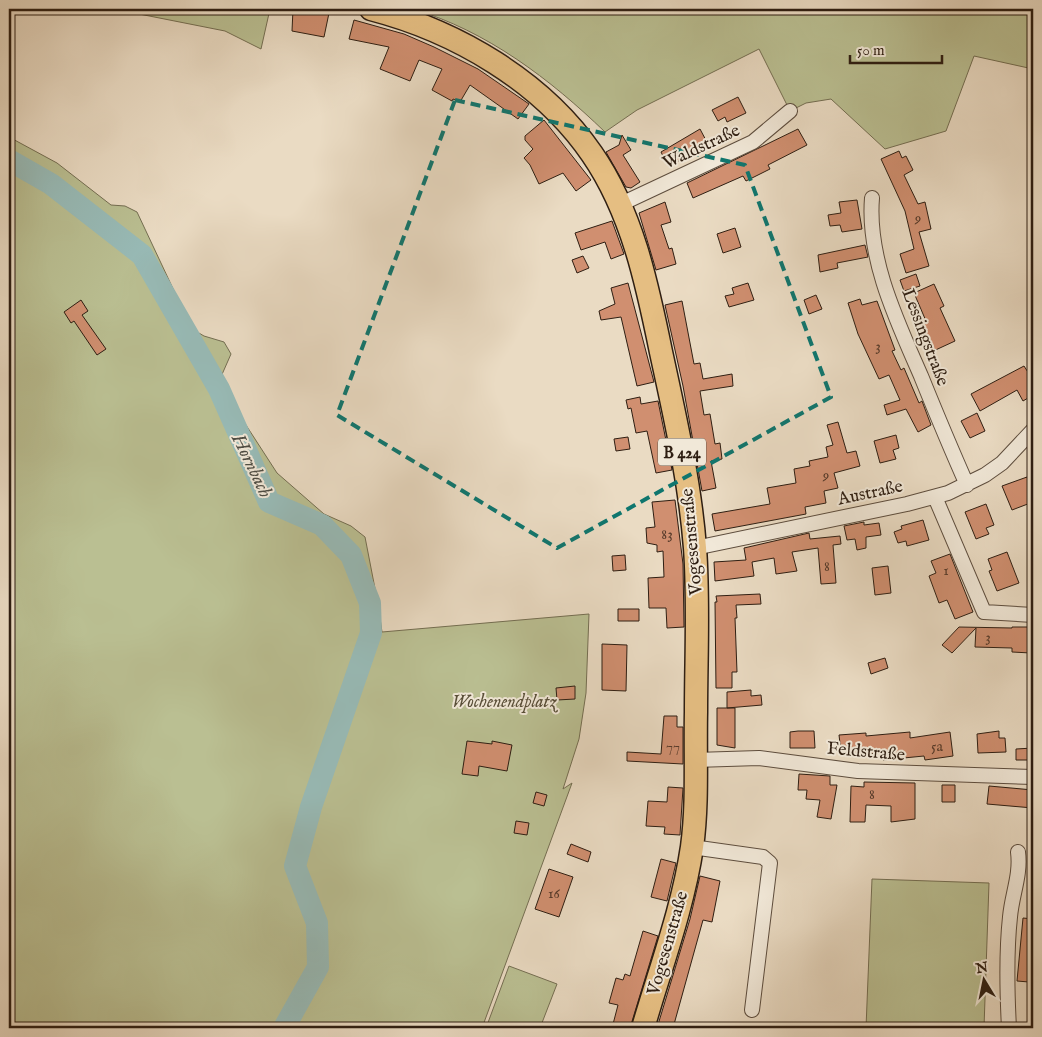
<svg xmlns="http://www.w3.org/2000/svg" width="1042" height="1037" font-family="'IM FELL English',serif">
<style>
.green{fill:#babf92;stroke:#746e52}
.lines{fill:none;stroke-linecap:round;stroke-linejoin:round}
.river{stroke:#98bbb7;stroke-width:22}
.building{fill:#d08f70;stroke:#2e1e12}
.minor-casing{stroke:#5d4d3e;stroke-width:16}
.primary-casing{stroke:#2e1e12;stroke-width:25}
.minor{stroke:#f1e8d8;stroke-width:14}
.primary{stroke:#e5be82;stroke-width:22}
.marked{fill:none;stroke:#0f766e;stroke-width:4;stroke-dasharray:10 6;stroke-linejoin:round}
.labels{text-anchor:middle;stroke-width:4;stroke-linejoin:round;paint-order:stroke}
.number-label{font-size:15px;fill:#563a2a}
.shield{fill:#f1e8d8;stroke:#685b4d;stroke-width:1}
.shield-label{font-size:16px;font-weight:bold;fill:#2e1e12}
.street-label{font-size:18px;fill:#2e1e12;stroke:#f1e8d8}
.park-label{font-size:18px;font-style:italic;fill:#584e38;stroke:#f1e8d8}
.water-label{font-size:19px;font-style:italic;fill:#4e4d44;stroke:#f1e8d8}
</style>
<rect width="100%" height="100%" fill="#eadbc3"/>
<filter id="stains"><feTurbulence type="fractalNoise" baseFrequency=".004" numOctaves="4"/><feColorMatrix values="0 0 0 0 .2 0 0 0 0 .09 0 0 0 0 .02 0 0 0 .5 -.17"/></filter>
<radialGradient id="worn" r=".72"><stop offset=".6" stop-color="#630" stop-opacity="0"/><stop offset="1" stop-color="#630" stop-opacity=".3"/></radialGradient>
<path class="green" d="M114,9H270L261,49L225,31Z
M413,9H1033V69L974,56L946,131L885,149L831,99L806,103L790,111L759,49L637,110L605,132C550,79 487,31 413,9Z
M9,137L57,163L111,205L125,206L137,212L192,329L204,336L224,342L231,354L220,379L233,405L277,473L324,514L351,526L365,537L378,604L382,632L589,614L586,693L579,739L563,789L572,783L482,1028H9Z
M872,879L989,883L984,1028H866Z
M509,966L557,984L540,1028H486Z"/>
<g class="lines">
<path class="river" d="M9,160L51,184L142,255L219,389L269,502L322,525L351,555L370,603L371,633L311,807L295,866L317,923L318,967L284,1028"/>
</g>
<path class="building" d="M293,9L329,13L324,37L292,31Z
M354,20L404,34L434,47L478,69L529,104L518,119L470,85L460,102L453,99L452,101L432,90L442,69L419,60L410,81L380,69L389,47L349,39Z
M738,97L746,113L727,122L725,117L718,121L712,110Z
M544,120L591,180L576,191L563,173L539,184L530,165L524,158L533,149L525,140V136Z
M700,129L709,146L668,166L661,152Z
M798,129L807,145L768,165L770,169L746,181L743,176L693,198L687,183Z
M622,135L631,150L623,155L640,182L631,188L626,187L606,152L619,145Z
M899,151L902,158L906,156L913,170L904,175L918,204L925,202L931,229L919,232L929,266L906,273L900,254L914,249L905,211L881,159Z
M857,200L862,229L842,232L840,225L830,226L828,215L841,213L839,202Z
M665,202L671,222L661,225L669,249L672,248L676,264L656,270L639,213Z
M612,221L624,254L611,259L605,242L581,250L575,233Z
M735,228L741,247L723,253L717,234Z
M865,245L868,257L837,263L838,268L820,272L818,255Z
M583,256L589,268L577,273L572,260Z
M916,274L920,286L904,291L900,280Z
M628,283L654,382L637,386L621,317L601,320L599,311L615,304L611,288Z
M748,283L754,300L729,307L725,296L734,294L732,288Z
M934,284L944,306L940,308L955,341L929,353L917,325L926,321L914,293Z
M816,295L822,309L809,314L804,300Z
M860,299L862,305L877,301L895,350L892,351L901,370L904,368L919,403L922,401L931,425L918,432L906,409L887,415L884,405L900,400L889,375L879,379L858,334L848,303Z
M81,300L88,311L82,315L106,349L97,355L74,321L71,323L64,312Z
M682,301L694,364L700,363L703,379L732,374L733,386L700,391L704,415L710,414L715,444L720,443L722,459L711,461L716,488L702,491L683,386L665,305Z
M1024,366L1033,380V395L1023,401L1017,390L980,411L971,394Z
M640,397L641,404L658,401L672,470L656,473L647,431L636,433L631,408L628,409L626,400Z
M977,413L985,431L970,438L961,421Z
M838,422L847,453L856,451L860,466L834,473L838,488L824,491L826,503L805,507L806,514L715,531L712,514L770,504L767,488L796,483L794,469L810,466L809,461L828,457L826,447L833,445L827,425Z
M896,435L899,448L893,450L896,459L880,463L874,441Z
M628,437L630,449L616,451L614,439Z
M1027,477L1033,492V502L1012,510L1002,486Z
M675,500L683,564L684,627L667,628L666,608H649L648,578L664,577L663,551L657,552V545L647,543L646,528L655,527L652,502Z
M986,504L994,525L986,528L989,534L976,539L965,512Z
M923,520L929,540L907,546L906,541L898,543L894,532L902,529L901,526Z
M864,522V525L879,523L881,535L866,537V548L857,550L855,539L847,540L844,526Z
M809,533L810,539L840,536L841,544L833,545L836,583L821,584L818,548L792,552L797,571L776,574L774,558L752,562L754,576L715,581L714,562L746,560L744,548Z
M1007,552L1019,583L997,591L989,571L992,570L988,559Z
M950,554L973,612L955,619L947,600L939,603L929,576L936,573L931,561Z
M625,555L626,570L613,571L612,556Z
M888,566L891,593L875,595L872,568Z
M760,594L761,604L736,605L737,618H735L737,672H732V688H716L715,602H717L716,596Z
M618,609H639V621H618Z
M959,627L1012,628V627H1031V653L1012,652V648L975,647L976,628L952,653L942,645Z
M602,644L627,645L626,691L602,690Z
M885,658L888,668L871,674L868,663Z
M575,686V699L557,700L556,688Z
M751,690V696L761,695L762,705L727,708V692Z
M717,708H735V748L717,745Z
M664,716H677V727H683V764L627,761V752L661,754Z
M798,731H814L815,748H790V732Z
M999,731V738H1005L1006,752L978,753L977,734Z
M910,732V738L950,732L953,756L925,760L924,756L883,760L882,753L852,755L841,752L839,735L866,733V736Z
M467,741L492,744V741L512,745L507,771L479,766L478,776L462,774Z
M1033,748V760H1016V749Z
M799,774L830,776V785H837L831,819L817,817L820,800L806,799L807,790H798Z
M864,782L915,783V819L891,822V806L866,805L865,822H850L851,786L864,787Z
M942,785H955V802H942Z
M989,786L1033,790V808L987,804Z
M668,787L683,788L680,835L664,834L665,827L646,826L648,801L667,802Z
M536,792L547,795L544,806L533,803Z
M516,821L529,823L527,835L514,833Z
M571,844L591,852L588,862L567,854Z
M661,859L676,863L667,901L651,897Z
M549,869L573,877L559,917L535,909Z
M700,876L720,881L712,922L703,920L673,1028H657L690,919Z
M1023,918L1033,919V962H1030L1029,982L1017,981Z
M643,931L658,936L630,1028H612L618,1005L609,1003L616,978L623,980L625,974L630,976Z"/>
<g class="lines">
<defs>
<path id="minor" d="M872,198C867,259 897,321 921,376C936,413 951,449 967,485
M621,204L753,142L790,111
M935,497L984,612L1033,615
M695,548L907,504L948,493L985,475L1002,463L1033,430
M695,760L759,758L858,771L1033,777
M692,847L763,857L770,863L752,1010
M1009,1028C1007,991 1006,954 1010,917C1012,894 1021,875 1018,852"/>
<path id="primary" d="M371,9C456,31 542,81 592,154C632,212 647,283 661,352C675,417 690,482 695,548C699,603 696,658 696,712C695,757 698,803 692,847C683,908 660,969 643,1028"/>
</defs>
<use href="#minor" class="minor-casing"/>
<use href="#primary" class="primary-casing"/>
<use href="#minor" class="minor"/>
<use href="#primary" class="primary"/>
</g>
<path class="marked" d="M455,100L745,165L831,397L557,548L337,415Z"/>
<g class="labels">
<g class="number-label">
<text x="918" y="223">9</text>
<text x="878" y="351">3</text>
<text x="826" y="480">9</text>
<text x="667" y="539">83</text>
<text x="827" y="571">8</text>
<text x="946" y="575">1</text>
<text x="988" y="642">3</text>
<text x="673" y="751">77</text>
<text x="937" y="751">5a</text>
<text x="872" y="799">8</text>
<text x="554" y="898">16</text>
</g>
<rect class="shield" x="658" y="438.5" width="48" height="27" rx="4"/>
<g class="shield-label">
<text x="682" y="458">B 424</text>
</g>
<g class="street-label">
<text transform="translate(701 146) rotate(-25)" y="6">Waldstraße</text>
<text transform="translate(926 337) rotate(69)" y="6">Lessingstraße</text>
<text transform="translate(870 492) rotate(-12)" y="6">Austraße</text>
<text transform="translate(691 542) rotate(-95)" y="6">Vogesenstraße</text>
<text transform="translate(866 751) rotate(5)" y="6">Feldstraße</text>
<text transform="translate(667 943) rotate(-74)" y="6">Vogesenstraße</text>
</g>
<g class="park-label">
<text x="504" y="707">Wochenendplatz</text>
</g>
<g class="water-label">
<text transform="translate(253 465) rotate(64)" y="7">Hornbach</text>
</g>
</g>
<rect width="1042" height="1037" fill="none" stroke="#eadbc3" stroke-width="30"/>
<rect x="10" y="10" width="1022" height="1017" fill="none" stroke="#2e1e12" stroke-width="2.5"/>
<rect x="15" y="15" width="1012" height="1007" fill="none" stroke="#2e1e12"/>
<g transform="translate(984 980) rotate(350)" stroke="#f1e8d8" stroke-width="4" paint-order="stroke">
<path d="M0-4L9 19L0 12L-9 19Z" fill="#2e1e12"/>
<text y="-8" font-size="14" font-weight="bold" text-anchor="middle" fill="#2e1e12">N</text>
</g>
<path d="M850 55v8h92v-8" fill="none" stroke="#2e1e12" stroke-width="2.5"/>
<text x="857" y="55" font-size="15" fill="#2e1e12" stroke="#f1e8d8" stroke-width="4" paint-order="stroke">50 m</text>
<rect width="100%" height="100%" filter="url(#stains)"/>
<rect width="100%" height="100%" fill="url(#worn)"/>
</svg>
